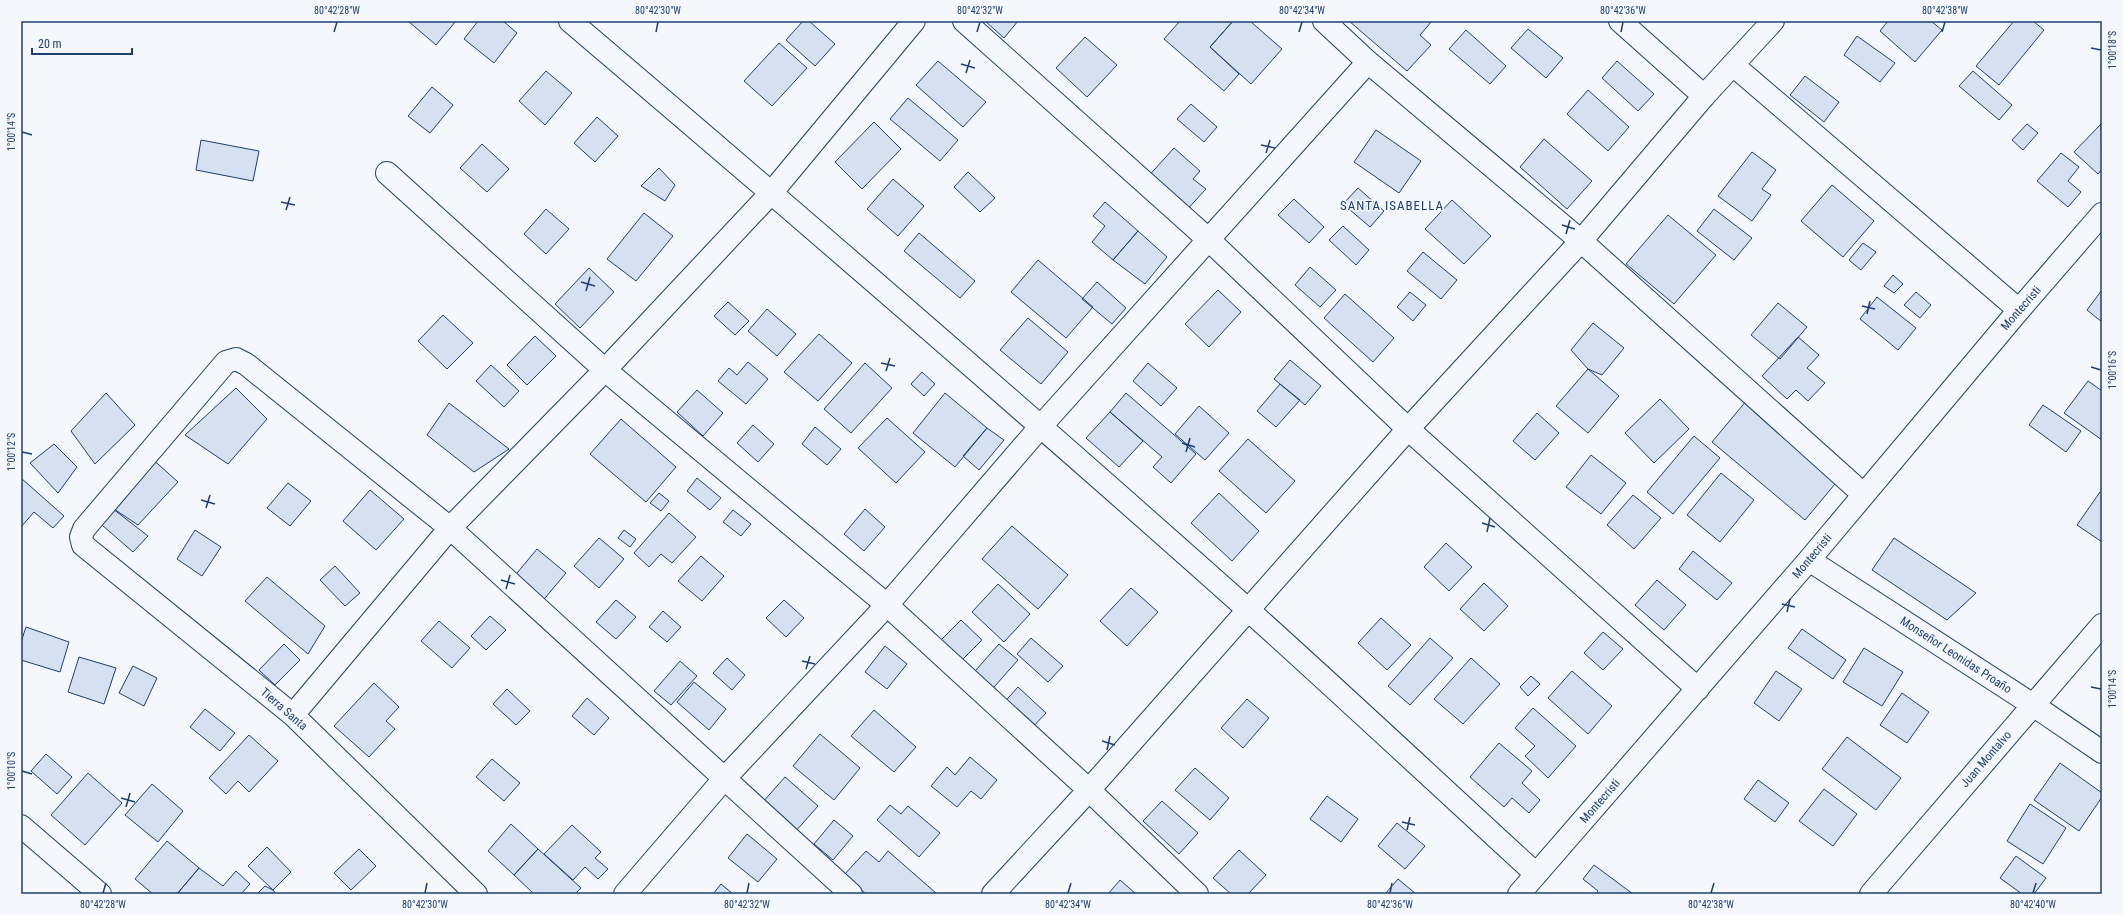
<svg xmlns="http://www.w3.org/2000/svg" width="2123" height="915" font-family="'Roboto Condensed',sans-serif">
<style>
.building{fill:#d5e0f0;stroke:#1d3f73}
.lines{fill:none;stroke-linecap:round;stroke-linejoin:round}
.minor-casing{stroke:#1d3f73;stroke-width:24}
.tertiary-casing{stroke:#1d3f73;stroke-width:24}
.minor{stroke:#f4f7fb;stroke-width:22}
.tertiary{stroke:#f4f7fb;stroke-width:22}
.ticks{fill:none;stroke:#1d3f73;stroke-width:1.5}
.labels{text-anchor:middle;stroke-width:3;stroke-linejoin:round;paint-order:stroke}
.street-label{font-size:12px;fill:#1d3f73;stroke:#f4f7fb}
.neighbourhood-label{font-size:13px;letter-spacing:1px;fill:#1d3f73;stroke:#f4f7fb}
.neatline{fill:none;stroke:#1d3f73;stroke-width:1.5}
.ticks-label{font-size:10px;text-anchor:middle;fill:#1d3f73}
</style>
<rect width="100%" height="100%" fill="#f4f7fb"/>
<path class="building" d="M408,21H456L436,45Z
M478,21H503L517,33L494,63L464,39Z
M803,21H809L835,44L815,66L786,40Z
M985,21H1018L1004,38Z
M1180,21H1233L1210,47L1239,74L1224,91L1164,39Z
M1233,21H1250L1282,49L1251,84L1210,47Z
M1349,21H1432L1420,35L1431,45L1407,71Z
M1888,21H1931L1942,30L1915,62L1880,31Z
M2014,21H2033L2044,30L1999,85L1976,66Z
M1528,29L1563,58L1546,78L1511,48Z
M1466,30L1506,66L1490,84L1449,49Z
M1857,36L1895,63L1880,82L1844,55Z
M1085,37L1117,65L1087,97L1056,68Z
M779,43L807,68L772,106L744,81Z
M938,61L986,102L963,127L916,85Z
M1617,61L1654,94L1638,111L1602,78Z
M546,71L572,93L545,125L519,101Z
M1973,71L2012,105L1999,120L1959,86Z
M1805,76L1839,102L1824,122L1790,95Z
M432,87L453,105L430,133L408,116Z
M1588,90L1629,127L1608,151L1567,114Z
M908,98L958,140L940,161L890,119Z
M1191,104L1217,127L1204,142L1177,119Z
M597,117L618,136L595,162L574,143Z
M874,122L901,149L862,189L835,162Z
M2027,124L2038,133L2023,150L2012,140Z
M2101,124L2102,169L2098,174L2074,152Z
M1376,130L1421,161L1399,193L1354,162Z
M1544,139L1592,181L1567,209L1520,167Z
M201,140L259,151L253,181L196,170Z
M482,144L509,169L487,192L460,168Z
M1174,148L1200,171L1193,179L1206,189L1183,214L1145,180Z
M1752,152L1776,170L1762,189L1771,195L1752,221L1718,196Z
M2061,153L2079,167L2068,181L2081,192L2068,207L2037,181Z
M659,168L675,185L665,201L641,186Z
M968,172L995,198L980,212L954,187Z
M893,179L924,206L898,236L867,209Z
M1832,185L1874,221L1843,257L1801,221Z
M1358,188L1384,211L1370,227L1343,204Z
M1294,199L1324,227L1309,243L1278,215Z
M1452,200L1491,236L1464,264L1425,229Z
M1105,202L1138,231L1113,260L1092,242L1105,226L1093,216Z
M546,209L569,229L546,254L524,234Z
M1714,209L1752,238L1734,260L1697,231Z
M644,213L673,236L636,281L607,259Z
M1668,215L1716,255L1674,304L1626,264Z
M1343,226L1369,250L1356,265L1329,240Z
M1138,231L1167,257L1145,284L1113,260Z
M919,233L975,281L960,298L904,251Z
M1863,243L1876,252L1861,270L1849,260Z
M1423,252L1457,280L1441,299L1407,271Z
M1038,260L1093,307L1066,338L1011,292Z
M1310,267L1336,290L1320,307L1295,285Z
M589,268L614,292L580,328L555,304Z
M1893,275L1903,284L1894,293L1884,286Z
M1097,282L1126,308L1112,324L1082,299Z
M1218,290L1241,312L1209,347L1185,324Z
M2102,290V322L2087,310Z
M1410,292L1426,305L1413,321L1397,307Z
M1916,292L1931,305L1920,318L1904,305Z
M1345,294L1394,338L1373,362L1324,318Z
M1877,297L1916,328L1898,350L1860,319Z
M728,302L749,321L735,335L714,316Z
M1778,303L1807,327L1780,359L1751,335Z
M767,309L796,334L777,356L748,331Z
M443,315L473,343L447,369L418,341Z
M1028,318L1068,352L1041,384L1000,350Z
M1593,323L1624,348L1602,375L1588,369L1571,350Z
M819,334L852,363L818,401L784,372Z
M535,336L556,356L527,385L507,365Z
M1798,337L1819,355L1807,368L1825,383L1808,401L1796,390L1787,399L1762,376Z
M1290,360L1321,386L1305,405L1274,379Z
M748,362L768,379L746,404L718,381L729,368L737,375Z
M865,363L892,388L851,433L824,409Z
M1148,363L1177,388L1161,406L1133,381Z
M491,365L519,391L504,407L476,381Z
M1588,369L1619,396L1588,433L1556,406Z
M922,372L935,384L924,396L911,384Z
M2088,381L2102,391V440L2064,413Z
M1280,384L1300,400L1276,427L1257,411Z
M236,388L267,419L228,464L185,435Z
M697,390L723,413L703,436L677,412Z
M106,393L135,425L95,464L71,431Z
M945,393L987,428L955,467L913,433Z
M1126,393L1196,454L1171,483L1153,467L1162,457L1110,412Z
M1660,399L1689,429L1654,463L1625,433Z
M1747,400L1840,478L1805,520L1712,442Z
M449,403L509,449L474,472L427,435Z
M2043,405L2081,431L2066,452L2029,425Z
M1199,406L1229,433L1205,460L1175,434Z
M1110,412L1143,441L1119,467L1086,438Z
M1537,413L1559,433L1535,460L1513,441Z
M887,418L925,452L896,483L858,448Z
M621,419L676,467L646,502L590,454Z
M753,425L774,444L758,462L737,443Z
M815,427L841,449L827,465L802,444Z
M987,428L1004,440L979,470L963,456Z
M1694,436L1720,458L1673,514L1647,492Z
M1248,439L1295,481L1266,513L1219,471Z
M54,444L77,467L58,493L30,463Z
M1591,455L1626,483L1601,514L1566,487Z
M149,456L178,482L138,525L108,505Z
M1721,473L1754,500L1720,542L1687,515Z
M21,478L64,516L53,528L34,512L21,527Z
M697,478L721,498L710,510L687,491Z
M288,483L311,501L290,526L267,508Z
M370,490L404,519L376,550L343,521Z
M2100,492L2102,494V542L2077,525Z
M659,493L669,501L661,511L650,503Z
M1219,493L1259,531L1232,561L1191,523Z
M1633,495L1661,518L1634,549L1607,525Z
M108,505L148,536L133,552L95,519Z
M865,509L885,527L864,551L844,534Z
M733,510L751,524L741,536L723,522Z
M669,513L696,537L672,563L661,554L649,567L634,553Z
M1012,526L1068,575L1038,609L982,559Z
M195,530L221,547L202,576L177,559Z
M624,530L636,539L630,547L618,538Z
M599,538L624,559L599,588L574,566Z
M1894,538L1976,593L1947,620L1872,570Z
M1446,543L1472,567L1449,591L1424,567Z
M537,549L566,573L540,604L512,579Z
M1693,551L1732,583L1717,600L1679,569Z
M701,556L724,576L702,601L678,581Z
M335,566L360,593L345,606L320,580Z
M267,577L325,626L308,654L245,601Z
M1657,580L1686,605L1664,630L1635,605Z
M1484,583L1508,606L1484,631L1460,609Z
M998,584L1030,614L1004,642L972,612Z
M1131,588L1158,612L1127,646L1100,621Z
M616,600L636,617L616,639L596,622Z
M784,600L804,618L786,637L766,618Z
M663,611L681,627L667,642L649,627Z
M490,616L506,630L486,650L471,636Z
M1381,618L1411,645L1387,670L1358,643Z
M961,620L982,640L960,662L939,642Z
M439,621L470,648L452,668L421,641Z
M26,627L69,642L60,672L21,660V642Z
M1802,629L1846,660L1833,679L1788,648Z
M1603,632L1623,649L1603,670L1584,653Z
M1031,638L1063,666L1048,682L1017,654Z
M1430,638L1453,658L1410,705L1388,686Z
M284,644L300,660L275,685L259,670Z
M999,644L1018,660L987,695L968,679Z
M885,646L907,664L887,689L865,672Z
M1864,648L1903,672L1882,706L1843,682Z
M79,657L116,668L104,704L68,692Z
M727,658L745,675L732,690L713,673Z
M1471,658L1500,684L1463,724L1434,699Z
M680,661L697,676L671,705L654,691Z
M133,666L157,678L144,706L119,693Z
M1572,671L1612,706L1588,734L1548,698Z
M1776,671L1802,689L1779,721L1754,703Z
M1531,676L1540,684L1528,696L1520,687Z
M694,682L726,709L709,730L677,702Z
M374,683L399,707L386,721L395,729L369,757L334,726Z
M1018,687L1046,713L1028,732L1000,707Z
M507,689L530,711L516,725L493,704Z
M1902,693L1929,712L1907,743L1880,725Z
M587,698L609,718L594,735L572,716Z
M1247,699L1269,718L1243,748L1221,728Z
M1533,708L1576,746L1548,778L1525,756L1535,746L1515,728Z
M205,709L235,733L220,751L190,727Z
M874,710L916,747L894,772L851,736Z
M820,734L860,768L834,800L793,766Z
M249,735L278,761L249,792L238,781L226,794L209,778Z
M1847,737L1901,778L1876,810L1822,769Z
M1499,743L1532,771L1522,783L1540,800L1529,813L1512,798L1504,807L1470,777Z
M46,754L72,777L57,794L31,771Z
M970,757L997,780L981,799L971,791L957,807L931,786L947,767L955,775Z
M492,759L520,783L504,801L476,777Z
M2060,763L2102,793V797L2079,831L2034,800Z
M1195,768L1229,798L1210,820L1175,790Z
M88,773L122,803L85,845L51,815Z
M785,777L818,806L795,832L762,803Z
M1758,780L1789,803L1775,822L1744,799Z
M152,784L183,811L158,842L125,815Z
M1824,789L1857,814L1833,846L1799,821Z
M1327,796L1358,819L1341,842L1310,819Z
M1162,801L1198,833L1179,854L1143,821Z
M2030,804L2066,828L2043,864L2007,841Z
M890,805L901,814L908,806L940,833L919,857L877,820Z
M834,820L853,836L833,860L814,844Z
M1397,823L1425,846L1405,869L1378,846Z
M511,824L538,849L514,875L488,851Z
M572,825L601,852L595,858L608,869L598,879L585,867L573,880L544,854Z
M747,834L777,859L758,882L728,858Z
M167,841L199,868L177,894H153L135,879Z
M267,847L291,872L273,890L248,866Z
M359,849L376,866L351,890L334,873Z
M538,849L581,888L575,894H534L514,875Z
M1239,850L1266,875L1248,894H1231L1213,878Z
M866,851L879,862L888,851L937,894H866L844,875Z
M2016,856L2046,878L2034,894H2022L2000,878Z
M1594,865L1633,894H1596L1598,891L1583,879Z
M199,868L223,886L236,871L250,884L241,894H177Z
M1398,879L1416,894H1385Z
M1120,880L1136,894H1108Z
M721,884L733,894H713Z
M265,886L273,890L276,894H257Z"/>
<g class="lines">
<defs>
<path id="minor" d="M570,21C797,214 1023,409 1245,607C1343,695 1439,785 1536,874
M964,21L1209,240L1408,429L1698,689
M1324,21L1368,62L1581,241L1863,494
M1620,21L1704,96
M1733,65L2019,310
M387,173L605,370L887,605L1089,790L1197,894
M1809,560L2033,705L2102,752
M293,715L450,528L605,370L772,192L914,21
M21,826L100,894
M476,894L293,715L83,545L81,537L84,529L226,362L236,359L246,364L450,528L851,894
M625,894L724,779L887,605L1041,426L1368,62
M1519,894L1809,560L2019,310L2102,214
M1871,894L2102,625"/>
<path id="tertiary" d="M993,894L1089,790L1408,429L1581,241L1704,96L1773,21"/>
</defs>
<use href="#minor" class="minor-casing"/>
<use href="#tertiary" class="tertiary-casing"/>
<use href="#minor" class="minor"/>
<use href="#tertiary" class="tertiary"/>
</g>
<path class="ticks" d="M334,32L337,22M656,32L658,22M977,32L980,22M1299,32L1302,22M1621,32L1623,22M1942,32L1945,22M2091,48L2101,50M961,64L975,68M966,73L970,60M22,132L32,135M1261,145L1275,148M1266,153L1270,140M281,202L295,205M286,210L290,197M1562,225L1575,229M1566,234L1570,220M581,282L595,286M586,291L590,277M1862,306L1875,309M1867,314L1870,301M881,363L895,366M2091,367L2101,370M886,371L890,358M1182,443L1195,447M22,452L32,454M1186,452L1190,438M201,500L215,504M206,508L210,495M1482,523L1495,527M1487,532L1490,518M501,580L515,584M506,589L510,575M1782,604L1795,607M1787,612L1790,599M802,661L815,664M806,669L810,656M2091,687L2101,689M1102,741L1115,745M1107,750L1110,736M22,771L32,774M121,798L135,802M126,807L130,793M1402,822L1415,825M1407,830L1410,817M103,893L106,883M425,893L427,883M747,893L749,883M1068,893L1071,883M1390,893L1392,883M1711,893L1714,883M2033,893L2036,883"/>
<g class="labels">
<g class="street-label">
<text transform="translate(2021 308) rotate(-49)" y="4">Montecristi</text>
<text transform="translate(1812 556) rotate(-50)" y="4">Montecristi</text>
<text transform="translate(1956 655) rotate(33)" y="4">Monseñor Leonidas Proaño</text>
<text transform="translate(284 709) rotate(41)" y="4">Tierra Santa</text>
<text transform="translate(1986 759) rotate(-49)" y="4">Juan Montalvo</text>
<text transform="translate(1600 801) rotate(-49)" y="4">Montecristi</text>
</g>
<g class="neighbourhood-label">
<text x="1392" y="210">SANTA ISABELLA</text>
</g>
</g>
<rect width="2123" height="915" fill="none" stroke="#f4f7fb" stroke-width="44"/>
<path d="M32 48v6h100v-6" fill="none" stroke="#1d3f73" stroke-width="2"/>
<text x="38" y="48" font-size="12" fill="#1d3f73" stroke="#f4f7fb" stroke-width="3" paint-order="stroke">20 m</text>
<rect x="22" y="22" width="2079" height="871" class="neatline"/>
<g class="ticks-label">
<text x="337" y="14">80°42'28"W</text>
<text x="658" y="14">80°42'30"W</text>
<text x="980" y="14">80°42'32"W</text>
<text x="1302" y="14">80°42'34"W</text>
<text x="1623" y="14">80°42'36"W</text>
<text x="1945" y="14">80°42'38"W</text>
<text transform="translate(2112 50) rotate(-90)" y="4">1°00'18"S</text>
<text transform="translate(11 132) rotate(-90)" y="4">1°00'14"S</text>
<text transform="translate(2112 370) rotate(-90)" y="4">1°00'16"S</text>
<text transform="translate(11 452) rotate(-90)" y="4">1°00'12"S</text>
<text transform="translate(2112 689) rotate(-90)" y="4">1°00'14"S</text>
<text transform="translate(11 771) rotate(-90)" y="4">1°00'10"S</text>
<text x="103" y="908">80°42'28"W</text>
<text x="425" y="908">80°42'30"W</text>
<text x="747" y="908">80°42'32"W</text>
<text x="1068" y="908">80°42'34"W</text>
<text x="1390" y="908">80°42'36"W</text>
<text x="1711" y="908">80°42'38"W</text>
<text x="2033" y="908">80°42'40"W</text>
</g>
</svg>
